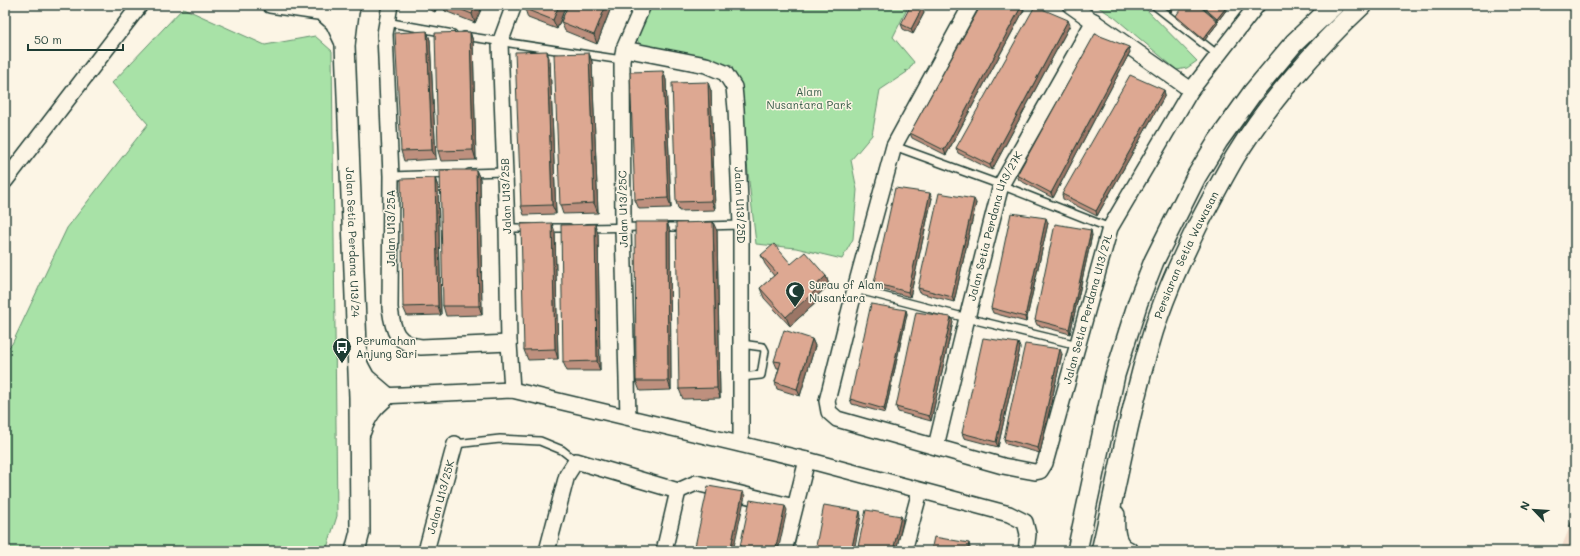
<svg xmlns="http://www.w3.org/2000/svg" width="1580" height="556" font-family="Mali,sans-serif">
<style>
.built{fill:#f3decc}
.green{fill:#a8e2a7;stroke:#64906e}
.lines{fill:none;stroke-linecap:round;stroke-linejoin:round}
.service-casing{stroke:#1f3d34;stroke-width:10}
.minor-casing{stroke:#1f3d34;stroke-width:18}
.tertiary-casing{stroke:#1f3d34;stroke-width:22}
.service{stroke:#fcf5e5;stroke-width:7}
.minor{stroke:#fcf5e5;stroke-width:15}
.tertiary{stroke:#fcf5e5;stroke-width:19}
.wall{fill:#be907e;stroke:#1f3d34}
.shaded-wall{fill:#9b7666;stroke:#1f3d34}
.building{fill:#dda892;stroke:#1f3d34}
.labels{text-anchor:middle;stroke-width:3;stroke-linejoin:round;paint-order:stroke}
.park-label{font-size:11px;fill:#3a5e4b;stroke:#fcf5e5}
.street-label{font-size:11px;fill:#1f3d34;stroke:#fcf5e5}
.poi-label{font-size:11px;fill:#1f3d34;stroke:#fcf5e5;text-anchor:start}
</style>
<rect width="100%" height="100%" fill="#fcf5e5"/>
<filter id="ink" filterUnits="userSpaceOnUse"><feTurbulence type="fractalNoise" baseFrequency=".025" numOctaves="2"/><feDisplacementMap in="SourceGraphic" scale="8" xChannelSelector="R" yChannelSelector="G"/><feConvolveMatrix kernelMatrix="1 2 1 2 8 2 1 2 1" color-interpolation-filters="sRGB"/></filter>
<g filter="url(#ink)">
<path class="built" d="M1575,514V551H1560Z"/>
<path class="green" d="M649,5H909L893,37L914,62L908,71L905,70L907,72L880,90L872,135L851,160L857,190L853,239L842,259L796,248L756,244L741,109L732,66L712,60L645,53L635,36Z
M1095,5H1142L1197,61L1187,68L1177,70L1114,17Z
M183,8L265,45L315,36L332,51L337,516L326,551H5V351L12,344L67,228L148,124L112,83Z"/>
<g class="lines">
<defs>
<path id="service" d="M1154,5L1218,55
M386,22L453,34
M464,36L622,60
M894,146L1001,185L1110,228
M469,173L505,172
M391,176L449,174
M705,226L741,225
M659,227H685
M507,228H531
M545,228H569
M587,228L645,227
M855,289L967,318L1078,345
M741,377L761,375L765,351L763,347L741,344
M455,444L500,439L540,441L562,450L576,461"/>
<g id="minor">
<path d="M270,5L325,13H336"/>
<path d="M390,5L385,34L391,176L390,308C393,331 396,343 421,347L509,343"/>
<path id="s1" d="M971,5L894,146L855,289L827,401L829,412L837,419L1003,466L1035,472L1040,471L1045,463L1110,228L1191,90L1070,5"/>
<path id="s2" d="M624,49L706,65L725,73L734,87L736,109L741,225V444"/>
<path d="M1191,90L1257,5"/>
<path d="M5,181L140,5"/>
<path d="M512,390L509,343L507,228L500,43L514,5"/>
<path d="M359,397L512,390L807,460L1009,514L1025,522L1028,534L1026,551"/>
<path d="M628,417L623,228L622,60L624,49L643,5"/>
<path id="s3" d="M936,446L967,318L1001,185L1094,21"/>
<path id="s4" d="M426,551L455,444"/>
<path d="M547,551L567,475L576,461L678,491L696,483L794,507"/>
<path d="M664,551L678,491"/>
<path d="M784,551L807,460"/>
<path d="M904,551L920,491"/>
</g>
<g id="tertiary">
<path d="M334,5L325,13L335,22L345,43"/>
<path id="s5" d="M351,5L349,12L345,45L359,397L360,532L355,551"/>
<path d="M358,365L365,378L386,396C373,407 367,414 361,431"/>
<path d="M1115,515C1114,528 1114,546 1128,551"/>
<path d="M1077,551L1115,375L1138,302L1154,261L1196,177L1218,141L1253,92L1294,43L1334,5"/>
<path id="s6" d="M1101,551C1117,483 1129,413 1149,346C1161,303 1179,264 1198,225C1210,202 1222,179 1235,157C1268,103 1316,48 1362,5"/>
</g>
</defs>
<use href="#service" class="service-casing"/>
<use href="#minor" class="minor-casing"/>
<use href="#tertiary" class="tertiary-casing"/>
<use href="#service" class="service"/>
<use href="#minor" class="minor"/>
<use href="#tertiary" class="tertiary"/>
</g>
<path class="wall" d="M419,5H438L435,12Z
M443,5H483L475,23L445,11Z
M526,5H566L557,29L528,18L525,9Z
M568,5H612L597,44L565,31L561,22Z
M1022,5L1024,10L946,155L912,138L910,133Z
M1162,5H1176L1171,12Z
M1199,5H1230L1218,21Z
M922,8L924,13L913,34L903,29L901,24Z
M1176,16L1218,23L1204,41L1176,18Z
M1070,25L992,170L958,153L956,148Z
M427,31L430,40L436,159L404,161L401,151Z
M470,32L473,41L476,160L441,161L438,151Z
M1130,52L1053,198L1019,180L1017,175Z
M589,53L592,62L598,213L563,214L560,205Z
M550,61L556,214L524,215L521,206Z
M663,71L666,80L671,208L639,209L635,200Z
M1164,90L1165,95L1097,216L1063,199L1062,194Z
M711,91L715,210L679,211L676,202Z
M476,170L480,179L482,315L446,316L443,306Z
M435,178L438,187L441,315L407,316L403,307Z
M932,198L910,297L876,288L874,283Z
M976,203L954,302L920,293L918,288Z
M667,222L670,231L671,390L640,391L636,381Z
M1048,223L1026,322L993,313L991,308Z
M717,231L720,398L683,399L679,389Z
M555,232L558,359L528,360L524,350Z
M598,234L600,371H567L563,362Z
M1092,235L1070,334L1037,325L1035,320Z
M761,255L791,264L826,276L829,285L817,296L819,300L790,326L764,298L760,288L774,276L765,264Z
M906,310L907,314L885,413L852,404L850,399Z
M951,317L953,322L931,421L898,412L896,407Z
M812,339L815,346L800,396L777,389L775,382L779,368H777L774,361Z
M1018,343L1020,348L998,447L964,438L962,433Z
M1062,354L1040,453L1006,444L1004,439Z
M1575,512V535H1573L1570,526Z"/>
<path class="shaded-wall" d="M433,5H438L435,12Z
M475,5H483L475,23L472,14Z
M559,5H566L557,29L553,20Z
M606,5H612L597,44L594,35Z
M1022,5L1024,10L946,155L944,150Z
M1174,5H1176L1171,12L1170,10Z
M1228,5H1230L1218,21L1217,19Z
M922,8L924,13L913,34L911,29Z
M1068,20L1070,25L992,170L990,165Z
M1217,21L1218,23L1204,41L1203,39Z
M427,31L430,40L436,159L432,150Z
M470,32L473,41L476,160L473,150Z
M1129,47L1130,52L1053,198L1051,193Z
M547,51L550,61L556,214L552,205Z
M589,53L592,62L598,213L594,203Z
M663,71L666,80L671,208L668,198Z
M708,82L711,91L715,210L712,201Z
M1164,90L1165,95L1097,216L1096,211Z
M476,170L480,179L482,315L479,306Z
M435,178L438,187L441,315L438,306Z
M930,193L932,198L910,297L908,292Z
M974,199L976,203L954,302L952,297Z
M1046,218L1048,223L1026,322L1025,317Z
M667,222L670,231L671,390L668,381Z
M713,222L717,231L720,398L717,388Z
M552,223L555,232L558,359L555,349Z
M595,224L598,234L600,371L597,361Z
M1091,230L1092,235L1070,334L1069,329Z
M826,276L829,285L817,296L819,300L790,326L786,317L813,288Z
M906,310L907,314L885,413L884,409Z
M951,317L953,322L931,421L929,416Z
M812,339L815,346L800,396L797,389Z
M1018,343L1020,348L998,447L996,442Z
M1060,349L1062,354L1040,453L1038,448Z
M743,492L745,496L733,551H730Z
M785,506L787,510L778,551H775Z
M860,511L861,516L854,551H851Z
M901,516L903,521L896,551H893Z
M969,543L970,548V551H967Z"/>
<path class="building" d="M449,5H475L472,14Z
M526,5H559L553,20L525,9Z
M568,5H606L594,35L561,22Z
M911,5H916L922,8L911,29L901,24Z
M981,5H1022L944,150L910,133Z
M1165,5H1174L1170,10Z
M1183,5H1198L1217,21L1203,39L1176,16Z
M1201,5H1228L1217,19Z
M1035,6L1068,20L990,165L956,148Z
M427,31L432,150L401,151L395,33Z
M470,32L473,150L438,151L435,33Z
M1095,34L1129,47L1051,193L1017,175Z
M547,51L552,205L521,206L515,52Z
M589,53L594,203L560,205L554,54Z
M663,71L668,198L635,200L630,72Z
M1130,75L1164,90L1096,211L1062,194Z
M708,82L712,201L676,202L672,83Z
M440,170H476L479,306H443Z
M435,178L438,306L403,307L401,179Z
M895,188L930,193L908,292L874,283Z
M939,193L974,199L952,297L918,288Z
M1011,213L1046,218L1025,317L991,308Z
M635,222H667L668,381H636Z
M713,222L717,388L679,389L676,223Z
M552,223L555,349L524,350L521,224Z
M595,224L597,361L563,362L561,225Z
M1055,224L1091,230L1069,329L1035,320Z
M774,244L791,264L805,252L826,276L813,288L815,291L786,317L760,288L777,273L761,255Z
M871,304L906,310L884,409L850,399Z
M916,312L951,317L929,416L896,407Z
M784,330L812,339L797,389L775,382L781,362L774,361Z
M983,338L1018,343L996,442L962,433Z
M1025,344L1060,349L1038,448L1004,439Z
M708,486L743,492L730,551H694Z
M750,500L785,506L775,551H739Z
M824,505L860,511L851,551H815Z
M866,510L901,516L893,551H857Z
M1575,512V527L1570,526Z
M934,537L969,543L967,551H931Z
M976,548L996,551H975Z"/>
</g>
<defs>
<symbol id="mosque-pin" viewBox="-11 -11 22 30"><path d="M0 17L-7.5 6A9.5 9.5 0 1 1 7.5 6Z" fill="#1f3d34" stroke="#fcf5e5"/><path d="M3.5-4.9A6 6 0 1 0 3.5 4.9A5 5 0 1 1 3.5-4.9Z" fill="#fff"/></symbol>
<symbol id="bus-pin" viewBox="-11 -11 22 30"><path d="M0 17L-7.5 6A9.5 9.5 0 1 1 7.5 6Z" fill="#1f3d34" stroke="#fcf5e5"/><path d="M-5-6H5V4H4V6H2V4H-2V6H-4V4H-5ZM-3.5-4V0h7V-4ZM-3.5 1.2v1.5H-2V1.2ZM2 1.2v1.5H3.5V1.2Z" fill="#fff"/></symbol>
</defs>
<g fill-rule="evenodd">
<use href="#mosque-pin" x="784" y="280" width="22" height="30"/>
<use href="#bus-pin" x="331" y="336" width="22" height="30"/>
</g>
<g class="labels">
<g class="park-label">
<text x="809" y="96">Alam<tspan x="809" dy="13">Nusantara Park</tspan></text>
</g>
<g class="street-label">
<text transform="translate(506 196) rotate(-92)" y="4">Jalan U13/25B</text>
<text dy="4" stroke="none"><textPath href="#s2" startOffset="239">Jalan U13/25D</textPath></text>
<text transform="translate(623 209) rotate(-91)" y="4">Jalan U13/25C</text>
<text dy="4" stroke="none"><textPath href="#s3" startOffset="228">Jalan Setia Perdana U13/27K</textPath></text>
<text transform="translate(391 228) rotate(-90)" y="4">Jalan U13/25A</text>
<text dy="4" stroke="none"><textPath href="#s5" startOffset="238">Jalan Setia Perdana U13/24</textPath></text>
<text dy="4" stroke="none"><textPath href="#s6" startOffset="309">Persiaran Setia Wawasan</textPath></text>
<text dy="4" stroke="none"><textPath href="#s1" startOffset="826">Jalan Setia Perdana U13/27L</textPath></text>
<text dy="4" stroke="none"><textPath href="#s4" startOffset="56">Jalan U13/25K</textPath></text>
</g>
<g class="poi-label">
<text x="809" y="289">Surau of Alam<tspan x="809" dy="13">Nusantara</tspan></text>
<text x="356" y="345">Perumahan<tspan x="356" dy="13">Anjung Sari</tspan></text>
</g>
</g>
<rect width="1580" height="556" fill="none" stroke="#fcf5e5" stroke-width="20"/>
<rect x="10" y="10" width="1560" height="536" fill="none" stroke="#1f3d34" stroke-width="1.5" filter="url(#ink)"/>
<g transform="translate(1534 510) rotate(295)" stroke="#fcf5e5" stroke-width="3" paint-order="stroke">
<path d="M0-3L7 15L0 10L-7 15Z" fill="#1f3d34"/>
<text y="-6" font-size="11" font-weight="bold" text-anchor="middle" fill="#1f3d34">N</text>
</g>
<path d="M28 44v6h95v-6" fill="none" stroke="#1f3d34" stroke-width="2"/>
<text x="34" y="44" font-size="12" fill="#1f3d34" stroke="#fcf5e5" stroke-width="3" paint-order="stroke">50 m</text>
</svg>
